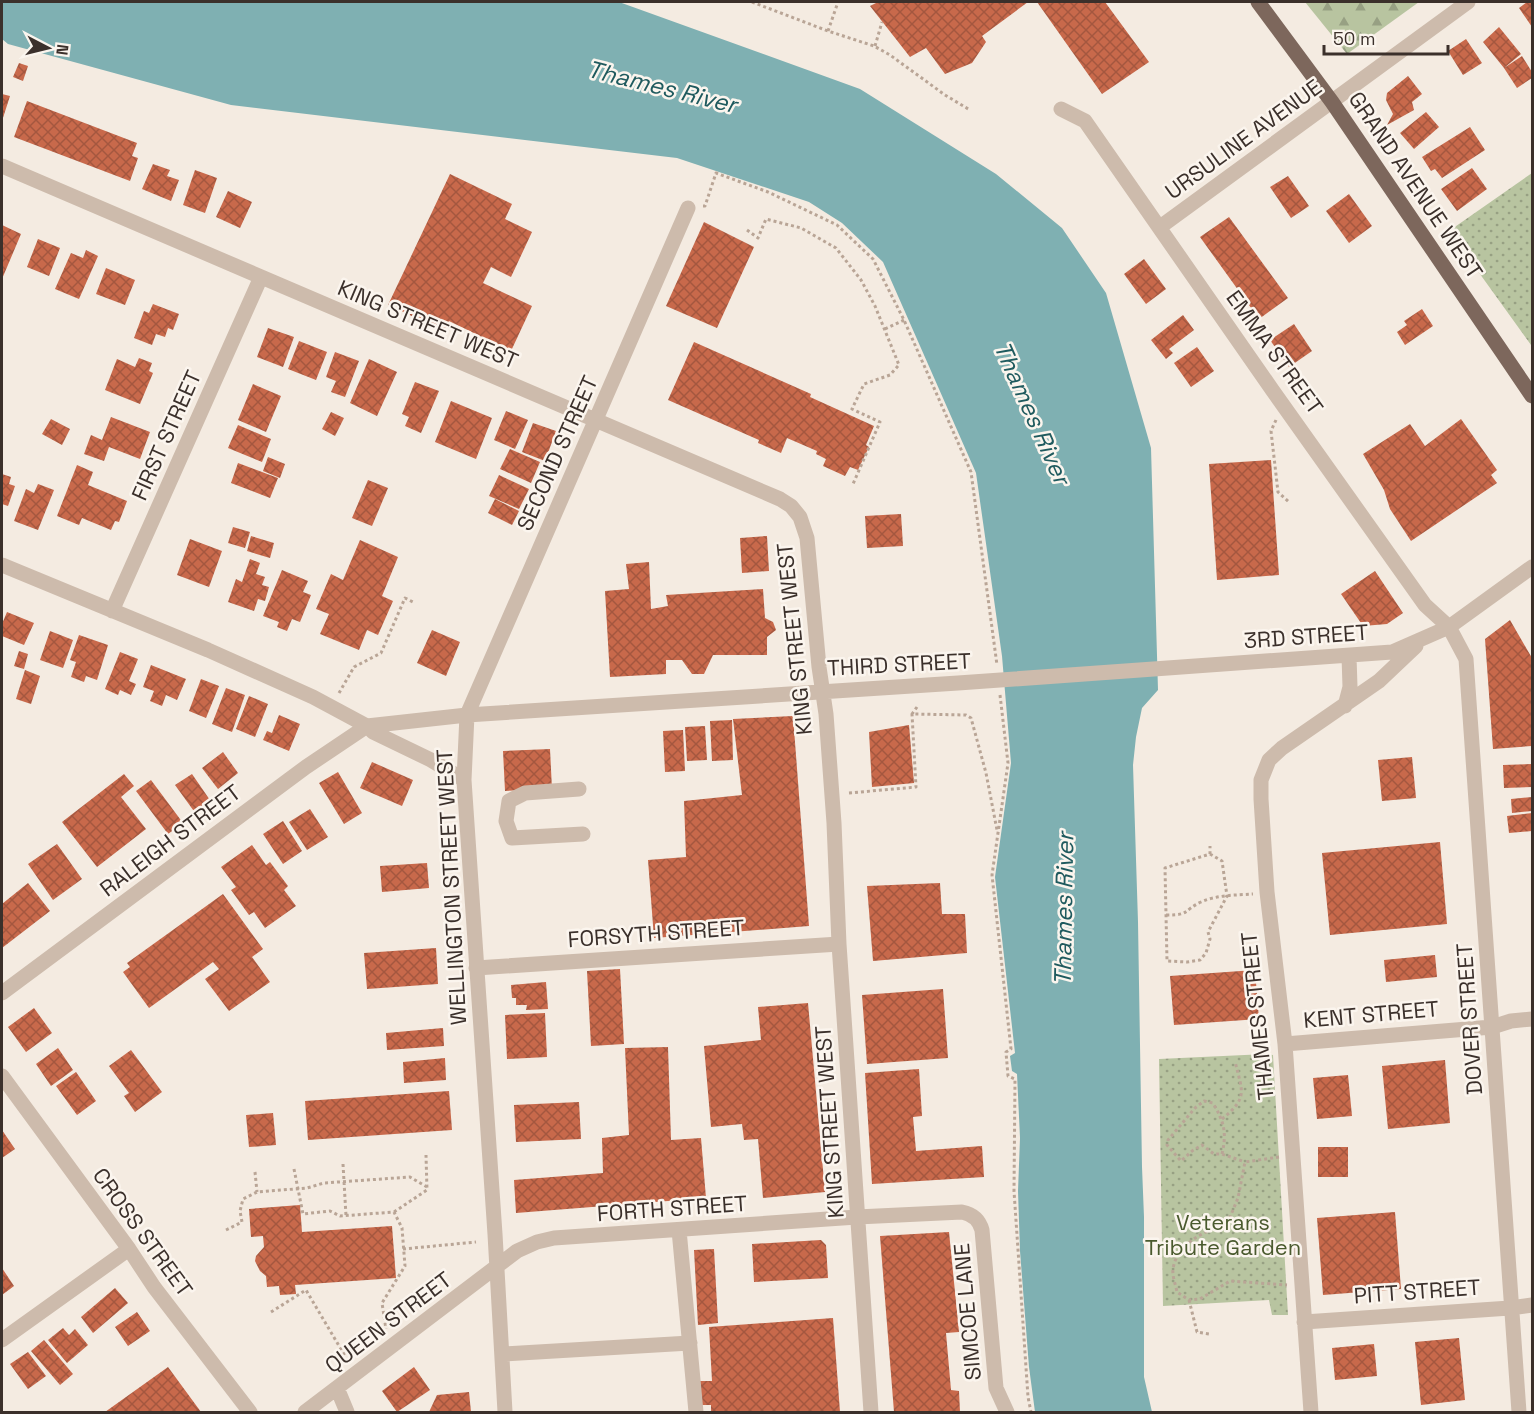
<svg xmlns="http://www.w3.org/2000/svg" width="1534" height="1414" font-family="'Space Grotesk',sans-serif">
<style>
.grass{fill:url(#grass-dots)}
.forest{fill:url(#forest-firs)}
.water{fill:#7fb0b2}
.building{fill:url(#building-cross-hatch)}
.lines{fill:none;stroke-linecap:round;stroke-linejoin:round}
.path{stroke:#b9a596;stroke-width:3;stroke-dasharray:3 3;stroke-linecap:butt}
.minor{stroke:#cdbbac;stroke-width:15}
.major{stroke:#7d675c;stroke-width:15}
.labels{text-anchor:middle;stroke-width:5;stroke-linejoin:round;paint-order:stroke}
.street-label{font-size:22px;fill:#3b302b;stroke:#fbf5ee}
.park-label{font-size:22px;fill:#4a5a2e;stroke:#fbf5ee}
.water-label{font-size:24px;font-style:italic;fill:#1f5a5e;stroke:#fbf5ee}
</style>
<defs>
<pattern id="grass-dots" width="8" height="8" patternUnits="userSpaceOnUse" patternTransform="scale(1.5)"><rect width="8" height="8" fill="#b8c4a0"/><path d="M2 2h.1M6 6h.1" fill="none" stroke="#97a083" stroke-width="1.8" stroke-linecap="round"/></pattern>
<pattern id="forest-firs" width="22" height="20" patternUnits="userSpaceOnUse" patternTransform="scale(1.5)"><rect width="22" height="20" fill="#b8c4a0"/><path d="M5 1l3.5 6h-7zM16 11l3.5 6h-7z" fill="#97a083"/></pattern>
<pattern id="building-cross-hatch" width="8" height="8" patternUnits="userSpaceOnUse" patternTransform="scale(1.5)"><rect width="8" height="8" fill="#c8694b"/><path d="M0 0l8 8M0 8l8-8" fill="none" stroke="#a4573f"/></pattern>
</defs>
<rect width="100%" height="100%" fill="#f4ebe1"/>
<path class="grass" d="M1532,173V344L1531,345L1449,231Z
M1266,1054L1273,1055L1288,1315H1272L1269,1300L1163,1306L1159,1059Z"/>
<path class="forest" d="M1305,2H1419L1347,54Z"/>
<path class="water" d="M2,2H619L860,89L996,174L1062,228L1106,293L1151,448L1158,690L1142,708L1136,737L1133,765L1138,922L1142,1167L1144,1217V1377L1152,1412H1035L1029,1367L1020,1251L1018,1191L1020,1138L1017,1074L1012,1071L1010,1056L1015,1053L995,877L1011,763L1002,656L976,473L883,262L842,223L809,202L677,158L231,105L8,44L2,39Z"/>
<path class="building" d="M878,2H1028L982,36L986,42L972,63L945,74L926,48L910,57L870,6Z
M1037,2H1105L1149,62L1102,94Z
M1527,2H1532V27L1519,8Z
M1499,27L1521,54L1504,68L1483,42Z
M1466,39L1482,63L1463,75L1448,51Z
M1522,56L1532,72V78L1517,88L1504,68Z
M19,63L28,66L23,81L13,77Z
M1408,76L1422,94L1412,102L1414,110L1387,125L1393,114L1386,100L1387,93Z
M2,94L10,96L2,121Z
M27,101L137,143L132,156L138,158L130,181L14,137Z
M1426,112L1439,127L1414,149L1400,133Z
M1470,127L1485,150L1442,178L1435,169L1431,171L1422,157Z
M153,164L170,170L167,176L179,180L171,201L142,189Z
M1472,168L1487,189L1457,211L1441,189Z
M195,170L217,178L205,213L183,205Z
M450,174L512,204L505,219L532,232L511,277L491,267L483,283L532,306L511,351L449,321L444,331L388,305Z
M1288,176L1309,206L1291,218L1270,187Z
M228,191L252,202L240,228L216,217Z
M1349,194L1372,226L1349,243L1326,211Z
M1229,217L1288,298L1259,319L1200,237Z
M704,222L754,247L717,328L666,306Z
M2,225L21,234L2,279Z
M38,239L60,248L49,276L27,267Z
M86,250L98,256L79,299L55,289L71,253L83,258Z
M1144,259L1166,289L1146,304L1124,274Z
M106,268L135,280L125,305L96,294Z
M153,304L179,314L173,330L168,328L165,337L156,334L152,345L134,338L144,311L149,313Z
M1422,309L1433,326L1405,345L1397,332L1407,325L1404,321Z
M1183,315L1194,330L1169,349L1173,353L1166,359L1151,340Z
M1294,324L1312,351L1289,367L1270,340Z
M268,328L294,337L283,367L257,357Z
M299,341L327,352L316,380L288,369Z
M694,342L811,394L810,397L874,426L866,445L869,447L858,470L850,467L845,476L823,466L826,459L816,454L817,451L787,438L781,453L758,443L759,440L668,400Z
M1197,347L1214,371L1191,387L1174,363Z
M335,352L359,361L345,397L331,392L336,381L326,377Z
M139,358L152,363L149,371L153,373L140,404L105,390L117,359L135,367Z
M369,359L397,372L377,416L350,403Z
M415,382L439,391L421,433L405,426L409,417L402,414Z
M253,384L281,396L266,432L238,420Z
M451,401L492,418L476,459L435,442Z
M506,411L528,420L515,449L494,440Z
M331,412L344,418L335,436L322,429Z
M111,417L150,432L140,459L109,447L104,461L84,454L91,435L102,440Z
M51,419L70,429L62,445L42,434Z
M1461,419L1497,470L1491,475L1497,483L1411,541L1390,509L1384,490L1363,454L1410,424L1425,446Z
M533,423L556,431L545,461L522,452Z
M238,425L271,439L262,462L228,448Z
M510,449L540,462L531,483L500,469Z
M268,457L285,464L280,478L263,471Z
M1271,460L1279,575L1217,580L1209,464Z
M238,463L278,478L270,498L231,483Z
M77,465L93,472L88,485L127,501L119,522L115,521L111,530L82,518L79,525L57,516Z
M2,474L11,477L9,484L15,486L8,506L2,504Z
M499,475L529,489L519,509L489,496Z
M368,480L388,488L372,526L352,518Z
M38,484L54,490L38,530L14,521L26,489L34,493Z
M495,499L519,511L512,525L488,513Z
M901,514L903,546L867,548L865,516Z
M233,527L250,532L245,548L228,543Z
M251,536L274,543L270,558L247,551Z
M767,536L769,571L742,573L740,538Z
M190,539L222,551L209,587L177,575Z
M360,540L398,557L382,596L393,601L378,635L367,630L359,650L320,634L329,614L316,609L331,574L343,580Z
M250,559L260,563L256,574L265,577L262,585L269,587L265,601L258,599L254,611L228,602L236,579L242,582Z
M649,562L651,609L668,606L666,595L763,589L765,618L773,622L776,630L767,637V655H713L704,674H692L682,660H666V674L610,677L605,591L629,589L626,564Z
M282,570L308,581L303,592L311,595L300,622L292,619L287,631L277,627L279,622L263,616Z
M1375,571L1403,613L1387,624L1363,626L1341,594Z
M7,612L34,623L24,645L2,636V624Z
M1510,620L1532,658V746L1493,749L1485,639Z
M432,630L460,642L446,676L417,663Z
M50,631L73,640L63,668L40,660Z
M79,635L108,645L97,680L86,676L84,682L71,677L76,662L70,660Z
M19,651L28,654L24,669L14,666Z
M120,652L138,659L129,681L136,684L131,695L120,690L118,695L105,689Z
M151,665L186,679L177,700L166,695L162,706L150,701L154,691L143,687Z
M25,670L40,676L31,704L16,699Z
M201,679L219,686L206,718L189,711Z
M226,688L245,695L232,732L212,724Z
M249,696L268,704L255,737L236,729Z
M279,715L300,724L289,751L263,740L267,731L272,733Z
M793,716L809,926L654,938L648,860L686,857L684,801L742,795L733,719Z
M732,720L733,760L712,761L710,721Z
M909,725L914,783L872,787L869,732Z
M705,726L707,760L687,761L685,727Z
M683,730L685,771L665,772L663,731Z
M550,749L552,789L505,791L503,751Z
M223,752L238,773L218,789L202,768Z
M1412,757L1416,798L1382,801L1378,760Z
M372,762L413,780L402,806L360,788Z
M1532,764V787L1504,788L1503,765Z
M338,772L362,813L344,824L319,783Z
M124,774L134,786L121,797L146,829L97,867L62,822Z
M192,774L212,803L196,814L175,785Z
M151,780L183,823L168,834L136,791Z
M1532,797V811L1512,813L1511,799Z
M310,809L328,837L307,850L289,822Z
M1532,813V831L1509,833L1507,816Z
M283,821L302,851L283,864L263,834Z
M1440,842L1447,924L1330,935L1322,853Z
M57,844L82,879L53,900L28,864Z
M252,845L266,865L270,862L288,886L284,890L296,906L265,928L254,912L249,915L231,890L236,887L221,867Z
M427,863L429,888L382,892L380,866Z
M28,883L50,911L2,948V904Z
M940,883L942,914H965L967,953L873,961L867,886Z
M223,894L263,949L252,957L270,982L229,1011L205,979L219,969L213,962L149,1008L123,972L130,967L127,963Z
M436,948L438,984L367,989L364,953Z
M1435,955L1437,977L1386,982L1384,960Z
M620,969L624,1044L591,1046L587,971Z
M1255,970L1259,1019L1174,1025L1170,976Z
M546,982L548,1009L526,1010L527,1005H516V998H512L511,985Z
M943,989L948,1058L867,1064L862,995Z
M808,1003L825,1192L763,1198L758,1139L744,1140L742,1124L711,1127L704,1046L761,1040L758,1007Z
M34,1008L52,1033L26,1052L8,1027Z
M545,1013L547,1057L507,1059L505,1015Z
M443,1028L444,1046L387,1050L386,1033Z
M668,1047L671,1140L701,1138L706,1198L516,1213L514,1180L603,1173L602,1138L629,1135L625,1048Z
M58,1048L73,1070L51,1086L36,1064Z
M131,1050L162,1092L135,1112L124,1096L129,1093L109,1066Z
M445,1058L446,1080L404,1083L403,1062Z
M1445,1060L1450,1123L1388,1129L1382,1066Z
M919,1069L922,1116L913,1117L916,1151L982,1146L984,1177L872,1184L865,1073Z
M76,1072L96,1101L77,1115L56,1086Z
M1348,1075L1352,1116L1317,1119L1313,1078Z
M449,1091L452,1130L308,1140L305,1101Z
M579,1102L581,1139L516,1142L514,1105Z
M273,1113L276,1145L249,1147L246,1115Z
M2,1130L15,1149L2,1158Z
M1318,1147H1348V1177H1318Z
M300,1205L302,1232L392,1226L396,1278L295,1285L296,1294L280,1295L279,1286L267,1287L266,1276L260,1271L255,1261L256,1256L264,1247L263,1236L251,1237L249,1209Z
M1395,1212L1401,1289L1323,1295L1317,1218Z
M949,1232L959,1332L946,1333L951,1390L959,1391L960,1412H894L880,1236Z
M821,1240L826,1245L828,1278L754,1282L752,1244Z
M714,1249L718,1323L698,1325L694,1250Z
M2,1268L14,1286L2,1295Z
M115,1288L128,1303L93,1333L81,1317Z
M137,1312L150,1331L128,1346L115,1327Z
M833,1318L840,1412H711V1405H701L700,1381H712L709,1327Z
M63,1328L69,1335L75,1329L88,1345L67,1363L48,1340Z
M1459,1338L1465,1400L1421,1405L1415,1342Z
M44,1340L73,1374L60,1385L31,1351Z
M1374,1344L1377,1376L1335,1380L1332,1348Z
M28,1352L46,1376L28,1389L10,1364Z
M168,1367L201,1412H105Z
M414,1367L430,1390L397,1412L382,1391Z
M469,1392L471,1412H429L437,1395Z"/>
<g class="lines">
<path class="path" d="M752,2L828,31L874,46L890,55L945,95L970,110
M828,31L838,2
M875,46L882,22
M703,206H705L716,173L768,192L837,225L873,259L904,320L971,472L997,665
M747,230L758,238L766,219L801,228L836,248L861,280L875,306L899,365L890,375L864,384L852,409L880,422L853,484
M885,329L904,320
M1276,420L1271,431L1278,492L1289,502
M339,693L354,667L381,653L405,598L415,603
M1000,695L1008,763L992,875L1011,1049L1006,1052L1008,1076L1015,1079L1014,1191L1028,1397L1031,1412
M917,707L912,714L966,715L971,718L986,773L997,830
M849,793L916,787L912,714
M1210,854L1222,861L1227,896L1208,932L1210,939L1206,953L1200,960L1187,962L1167,961L1165,868L1210,854V846
M1166,915C1191,915 1182,911 1201,902C1216,895 1237,895 1253,894
M1222,1119C1249,1097 1242,1092 1235,1061
M1222,1154C1227,1132 1224,1122 1213,1103L1204,1101L1195,1108L1168,1140L1167,1145L1181,1161L1192,1151L1202,1145L1214,1154H1222L1245,1162
M1279,1157L1245,1162L1238,1198L1228,1222C1207,1231 1177,1242 1173,1269C1172,1276 1176,1286 1177,1292L1189,1300L1200,1299L1230,1281L1287,1285
M343,1164L346,1216
M294,1169L303,1214L330,1211L340,1216L394,1212L402,1228L405,1266L382,1303L386,1329
M255,1172L257,1192
M394,1212L427,1190L426,1155
M226,1230L242,1222L240,1211L243,1199L257,1192L307,1188L324,1183L410,1177L427,1187
M403,1249L476,1242
M1189,1300L1197,1332L1209,1334
M271,1312L306,1290L345,1356"/>
<path class="minor" d="M1061,109L1085,121L1273,391L1425,605L1449,627L1466,659L1519,1412
M2,166L780,499L791,506L800,517L807,538L819,667L826,714L834,823L839,944L871,1412
M1160,227L1468,2
M2,565L208,650L313,697L367,726L467,715L958,683L1392,652L1449,627L1532,567
M112,611L261,277
M1345,706L1350,687L1349,656
M579,789L525,793L509,801L506,821L512,838L583,834
M476,968L839,944
M2,993L306,767L367,726L373,732L431,760L464,780
M1285,1044L1492,1027L1511,1021L1532,1019
M2,1076L129,1249L154,1287L250,1412
M679,1230L696,1412
M1304,1322L1510,1308L1532,1305
M2,1340L129,1249
M502,1354L690,1343
M337,1388L347,1412
M305,1412L517,1251L537,1242L554,1238L857,1217L962,1212C972,1214 979,1219 982,1230L996,1388L1007,1412
M505,1412L495,1234L464,780L467,715L688,208
M1311,1412L1285,1044L1267,892L1261,799V780L1269,760L1282,748L1379,681L1416,646"/>
<path class="major" d="M1258,2L1332,102L1532,396"/>
</g>
<g class="labels">
<g class="street-label">
<text transform="translate(1243 139) rotate(-36)" y="8">URSULINE AVENUE</text>
<text transform="translate(1416 185) rotate(56)" y="8">GRAND AVENUE WEST</text>
<text transform="translate(428 324) rotate(23)" y="8">KING STREET WEST</text>
<text transform="translate(1275 352) rotate(54)" y="8">EMMA STREET</text>
<text transform="translate(166 435) rotate(-66)" y="8">FIRST STREET</text>
<text transform="translate(557 453) rotate(-66)" y="8">SECOND STREET</text>
<text transform="translate(1306 636) rotate(-4)" y="8">3RD STREET</text>
<text transform="translate(794 639) rotate(-96)" y="8">KING STREET WEST</text>
<text transform="translate(899 664) rotate(-3)" y="8">THIRD STREET</text>
<text transform="translate(170 840) rotate(-37)" y="8">RALEIGH STREET</text>
<text transform="translate(451 887) rotate(-93)" y="8">WELLINGTON STREET WEST</text>
<text transform="translate(656 933) rotate(-4)" y="8">FORSYTH STREET</text>
<text transform="translate(1371 1014) rotate(-5)" y="8">KENT STREET</text>
<text transform="translate(1257 1016) rotate(-96)" y="8">THAMES STREET</text>
<text transform="translate(1469 1019) rotate(-94)" y="8">DOVER STREET</text>
<text transform="translate(829 1122) rotate(-94)" y="8">KING STREET WEST</text>
<text transform="translate(672 1208) rotate(-4)" y="8">FORTH STREET</text>
<text transform="translate(143 1232) rotate(54)" y="8">CROSS STREET</text>
<text transform="translate(1417 1291) rotate(-4)" y="8">PITT STREET</text>
<text transform="translate(967 1312) rotate(-95)" y="8">SIMCOE LANE</text>
<text transform="translate(388 1322) rotate(-37)" y="8">QUEEN STREET</text>
</g>
<g class="park-label">
<text x="1223" y="1230">Veterans<tspan x="1223" dy="25">Tribute Garden</tspan></text>
</g>
<g class="water-label">
<text transform="translate(662 87) rotate(14)" y="8">Thames River</text>
<text transform="translate(1032 413) rotate(66)" y="8">Thames River</text>
<text transform="translate(1064 909) rotate(-89)" y="8">Thames River</text>
</g>
</g>
<rect width="1534" height="1414" fill="none" stroke="#3b302b" stroke-width="6"/>
<g transform="translate(48 48) rotate(97)" stroke="#fbf5ee" stroke-width="4.5" paint-order="stroke">
<path d="M0-4.5L10 22L0 15L-10 22Z" fill="#3b302b"/>
<text y="-9" font-size="16" font-weight="bold" text-anchor="middle" fill="#3b302b">N</text>
</g>
<path d="M1324 45v9h124v-9" fill="none" stroke="#3b302b" stroke-width="3"/>
<text x="1333" y="45" font-size="18" fill="#3b302b" stroke="#fbf5ee" stroke-width="4.5" paint-order="stroke">50 m</text>
</svg>
